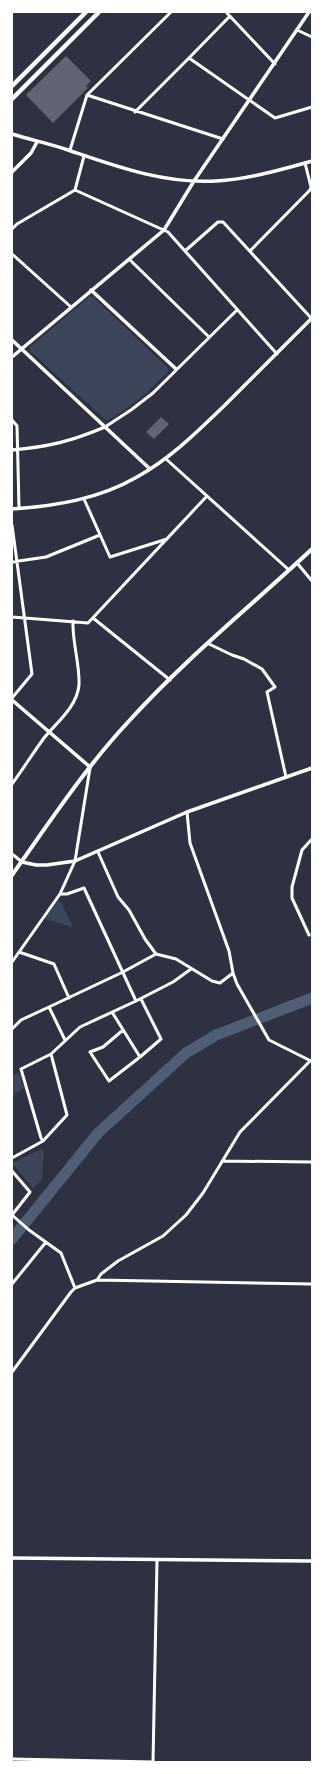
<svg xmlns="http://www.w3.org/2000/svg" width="324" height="1774" font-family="Jost,sans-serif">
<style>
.green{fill:#3c4559}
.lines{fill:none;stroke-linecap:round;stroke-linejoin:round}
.river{stroke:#4f5d75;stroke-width:11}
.building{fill:#626471}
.minor{stroke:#fff;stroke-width:3}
.tertiary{stroke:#fff;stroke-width:3.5}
.secondary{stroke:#fff;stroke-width:4}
.primary{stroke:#fff;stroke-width:4.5}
</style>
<rect width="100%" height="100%" fill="#2d3142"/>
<path class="green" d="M89,297H93L168,368L169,371L141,398L109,420H106L30,351V347Z
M57,902H61L73,927L45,919Z
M17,1073L20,1074L24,1088L12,1095V1075Z
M42,1149L44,1151L42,1179L33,1188L12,1163Z"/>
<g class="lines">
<path class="river" d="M12,1239L98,1133L186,1053L216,1035L312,998"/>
</g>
<path class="building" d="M66,56L91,81L86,86L88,88L53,123L26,95Z
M161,417L169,424L154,439L146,432Z"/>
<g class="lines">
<path class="minor" d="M226,12L275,64
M230,16L189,58L275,118L312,107
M297,30L312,37
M87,95L223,139
M135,112L189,58
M70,150L87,95L171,12
M75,190L168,232L277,354
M75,190L84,156
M12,229L17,224L75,190
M185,251L218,222H223L312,319
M250,251L310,190L311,187L305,163
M12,254L71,307
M129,259L209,337
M12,420L17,426L19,508
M105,427L131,410L153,393L237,310
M166,459L289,570
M84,499L110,557L167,539
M12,525L32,674L12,698
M12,562L46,557L100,535
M297,563L312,581
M12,617L88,623L207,496
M93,618L170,680
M209,644L232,655L244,659L262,669L275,687L267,692L286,777
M12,784C23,769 33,753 44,738C56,723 77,707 79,685C80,664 72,642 73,621
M187,812L190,843L229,951L233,973L237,984L269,1040L311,1061
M98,852L118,897L129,910L145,939L156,954L176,959L212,981L220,983L233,973
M12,854L22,862
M60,894H67L84,888L136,1001
M309,935L292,898V887L302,850L312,839
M19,952L54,964L69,998
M12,962L60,894L75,861L90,768
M49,1007L123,972L156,954
M112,1012L140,1057L109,1081L90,1052L103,1047L123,1030
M12,1029L21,1020L49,1007L65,1040
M140,1057L161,1039L141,999
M43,1141L41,1138L21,1069L51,1054L80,1027L136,1001L173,982L191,969
M12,1158L43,1141L67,1115L51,1054
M222,1161L312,1162
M12,1171L30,1192L12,1215
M12,1215L29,1230L61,1253L75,1288
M97,1280L101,1274L118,1261L163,1236L186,1215L203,1193L240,1132L310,1061
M12,1284L46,1242
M12,1372L71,1292L75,1288L97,1280L312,1284
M12,1759L153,1762
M153,1762L157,1560"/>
<path class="tertiary" d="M12,134C31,140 52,144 71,151C118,167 165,184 216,181C249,179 280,170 312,161
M12,172L31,153L37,142
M91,290L176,369
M12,340L150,469
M12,357L164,230L194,181L309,12
M12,450C48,447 72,441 105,427
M12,509C56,506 99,499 137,477C171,458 197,432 224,406C253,377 283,347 312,318
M12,700L90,767
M22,862L36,865H47L75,861L187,812L312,768
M12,1558L312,1561"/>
<path class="secondary" d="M12,875C49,823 85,768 129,721C185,659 251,606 312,549"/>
<path class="primary" d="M12,86L86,12
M12,99L99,12"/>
</g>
<rect width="324" height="1774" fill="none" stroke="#ffffff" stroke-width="26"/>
</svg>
